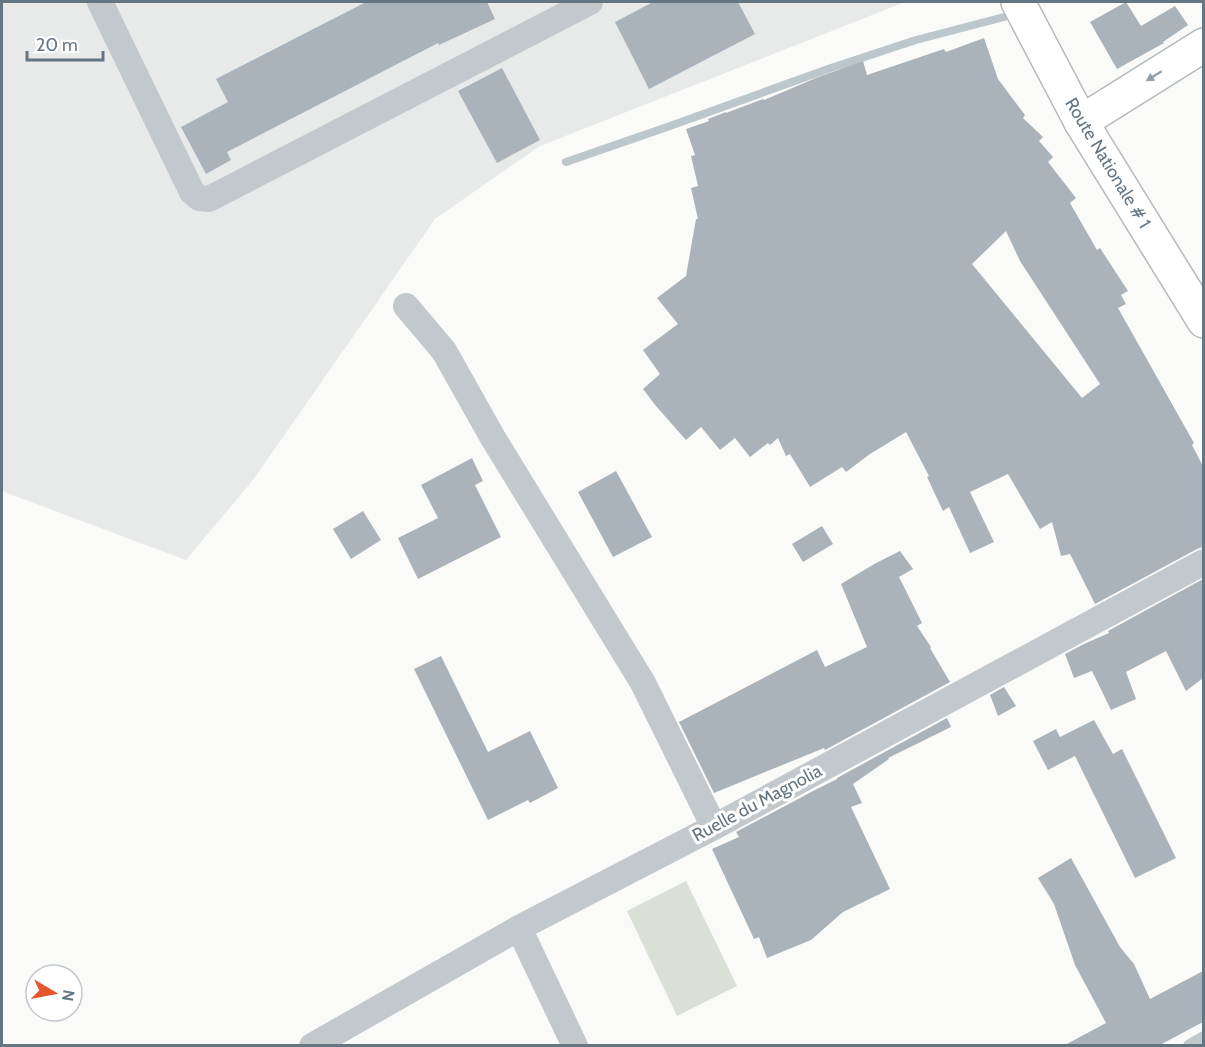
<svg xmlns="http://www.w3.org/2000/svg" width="1205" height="1047" font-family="Cabin,sans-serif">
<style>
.built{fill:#e8e9e9}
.green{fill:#dadfd7}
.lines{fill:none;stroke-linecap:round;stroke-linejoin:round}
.stream{stroke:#bbc7cb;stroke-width:8}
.building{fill:#aab3b9;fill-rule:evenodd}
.secondary-casing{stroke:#b3babf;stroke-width:36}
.primary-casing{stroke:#b5babe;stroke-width:36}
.service{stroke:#c3c8cc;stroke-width:14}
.minor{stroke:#c3c8cc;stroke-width:26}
.secondary{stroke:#fff;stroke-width:33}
.primary{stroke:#fff;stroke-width:33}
.oneway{fill:#939fa8}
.labels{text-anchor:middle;stroke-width:6;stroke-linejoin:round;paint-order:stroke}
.street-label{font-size:18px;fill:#657683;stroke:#fff}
</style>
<rect width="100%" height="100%" fill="#fafaf8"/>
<path class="built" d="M2,2H905L540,146L435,219L253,480L186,560L2,491Z"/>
<path class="green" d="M686,881L737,986L677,1016L627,911Z"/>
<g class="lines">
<path class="stream" d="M566,162L670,126L831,68L916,40L1004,17"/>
</g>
<path class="building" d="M366,2H487L495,19L439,45L438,43L227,152L231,160L206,174L181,127L228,102L216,79Z
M653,2H738L755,34L649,89L615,22Z
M1126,2L1141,26L1175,6L1188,25L1163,42L1164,43L1117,69L1090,22Z
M984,38L998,79L1025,115L1023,118L1043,137L1039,141L1053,157L1048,162L1076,198L1070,203L1097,250L1100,248L1128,291L1121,295L1126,304L1118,308L1194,443L1192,445L1203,466V547L1197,549L1095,604L1070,554L1061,556L1052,522L1040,529L1008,474L970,492L994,542L970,553L949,507L943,511L927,477L929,476L906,432L870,454L846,472L842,467L810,487L790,454L786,456L778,438L770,445L768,443L750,457L735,438L720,450L701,427L686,440L656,406L643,389L660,374L643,350L678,324L657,298L686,276L696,219H698L691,188L698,186L691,156L695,155L686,129L709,121L708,119L726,112V113L763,99L764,100L816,78L863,61L867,75L944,49L946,52ZM1006,231L1020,261L1100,384L1082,398L972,264Z
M502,68L540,140L497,163L458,91Z
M472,458L483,481L475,485L501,537L418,579L398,538L438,518L421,485Z
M616,471L652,537L613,557L578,492Z
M363,511L381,540L351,559L333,529Z
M822,526L833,544L803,562L792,544Z
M900,551L913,569L899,577L922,623L917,626L931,647L930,648L950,682L825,750L824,748L714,793L679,722L817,650L825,667L867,647L841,584L876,563Z
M1203,579V678L1186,691L1166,651L1126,672L1136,699L1111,710L1092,671L1074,678L1065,654L1084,644L1109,633L1108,631Z
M441,656L488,752L530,731L558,788L530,803L528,800L488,820L414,669Z
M1004,687L1016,706L998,716L990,695Z
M947,718L951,727L888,758L889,759L853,784L862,803L851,807L890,889L843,912L811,940L767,958L759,937L754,939L712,849L739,837L736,832L815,790L837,779V778Z
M1094,720L1113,754L1122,749L1176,858L1135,878L1075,756L1048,770L1033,741L1056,729L1060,737Z
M1071,858L1120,947L1134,964L1150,999L1203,971V1022L1158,1046H1063L1106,1023L1075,965L1054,904L1038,878Z"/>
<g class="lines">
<defs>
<path id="secondary" d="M1081,122L1204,45"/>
<path id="primary" d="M1018,2L1081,122L1204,321"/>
</defs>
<use href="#secondary" class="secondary-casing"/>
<use href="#primary" class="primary-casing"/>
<path class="service" d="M1190,1046L1204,1038"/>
<path class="minor" d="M100,2L192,192L199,198L209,199L590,2
M406,306L444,351L493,438L643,683L714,827
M519,928L575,1046
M312,1046L519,928L714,827L1204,562"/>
<use href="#secondary" class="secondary"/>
<use href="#primary" class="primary"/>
</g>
<defs><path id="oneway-solid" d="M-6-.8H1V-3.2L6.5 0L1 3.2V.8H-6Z" transform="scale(1.5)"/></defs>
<use class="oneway" href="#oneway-solid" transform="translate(1154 76) rotate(148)"/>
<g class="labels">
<g class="street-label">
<text transform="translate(1108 163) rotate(59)" y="6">Route Nationale # 1</text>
<text transform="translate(757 803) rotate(-28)" y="6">Ruelle du Magnolia</text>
</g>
</g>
<rect width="1205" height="1047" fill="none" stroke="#657683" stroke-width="6"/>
<g transform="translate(54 993) rotate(100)"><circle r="28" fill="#ffffff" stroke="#c1c8cd" stroke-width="1.5"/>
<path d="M0-4.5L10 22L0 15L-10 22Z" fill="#e4572e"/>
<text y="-9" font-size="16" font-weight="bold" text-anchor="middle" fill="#657683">N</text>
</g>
<path d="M27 51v9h76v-9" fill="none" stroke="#657683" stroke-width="3"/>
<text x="36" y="51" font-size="18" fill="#657683" stroke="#ffffff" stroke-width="4.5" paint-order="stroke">20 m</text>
</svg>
